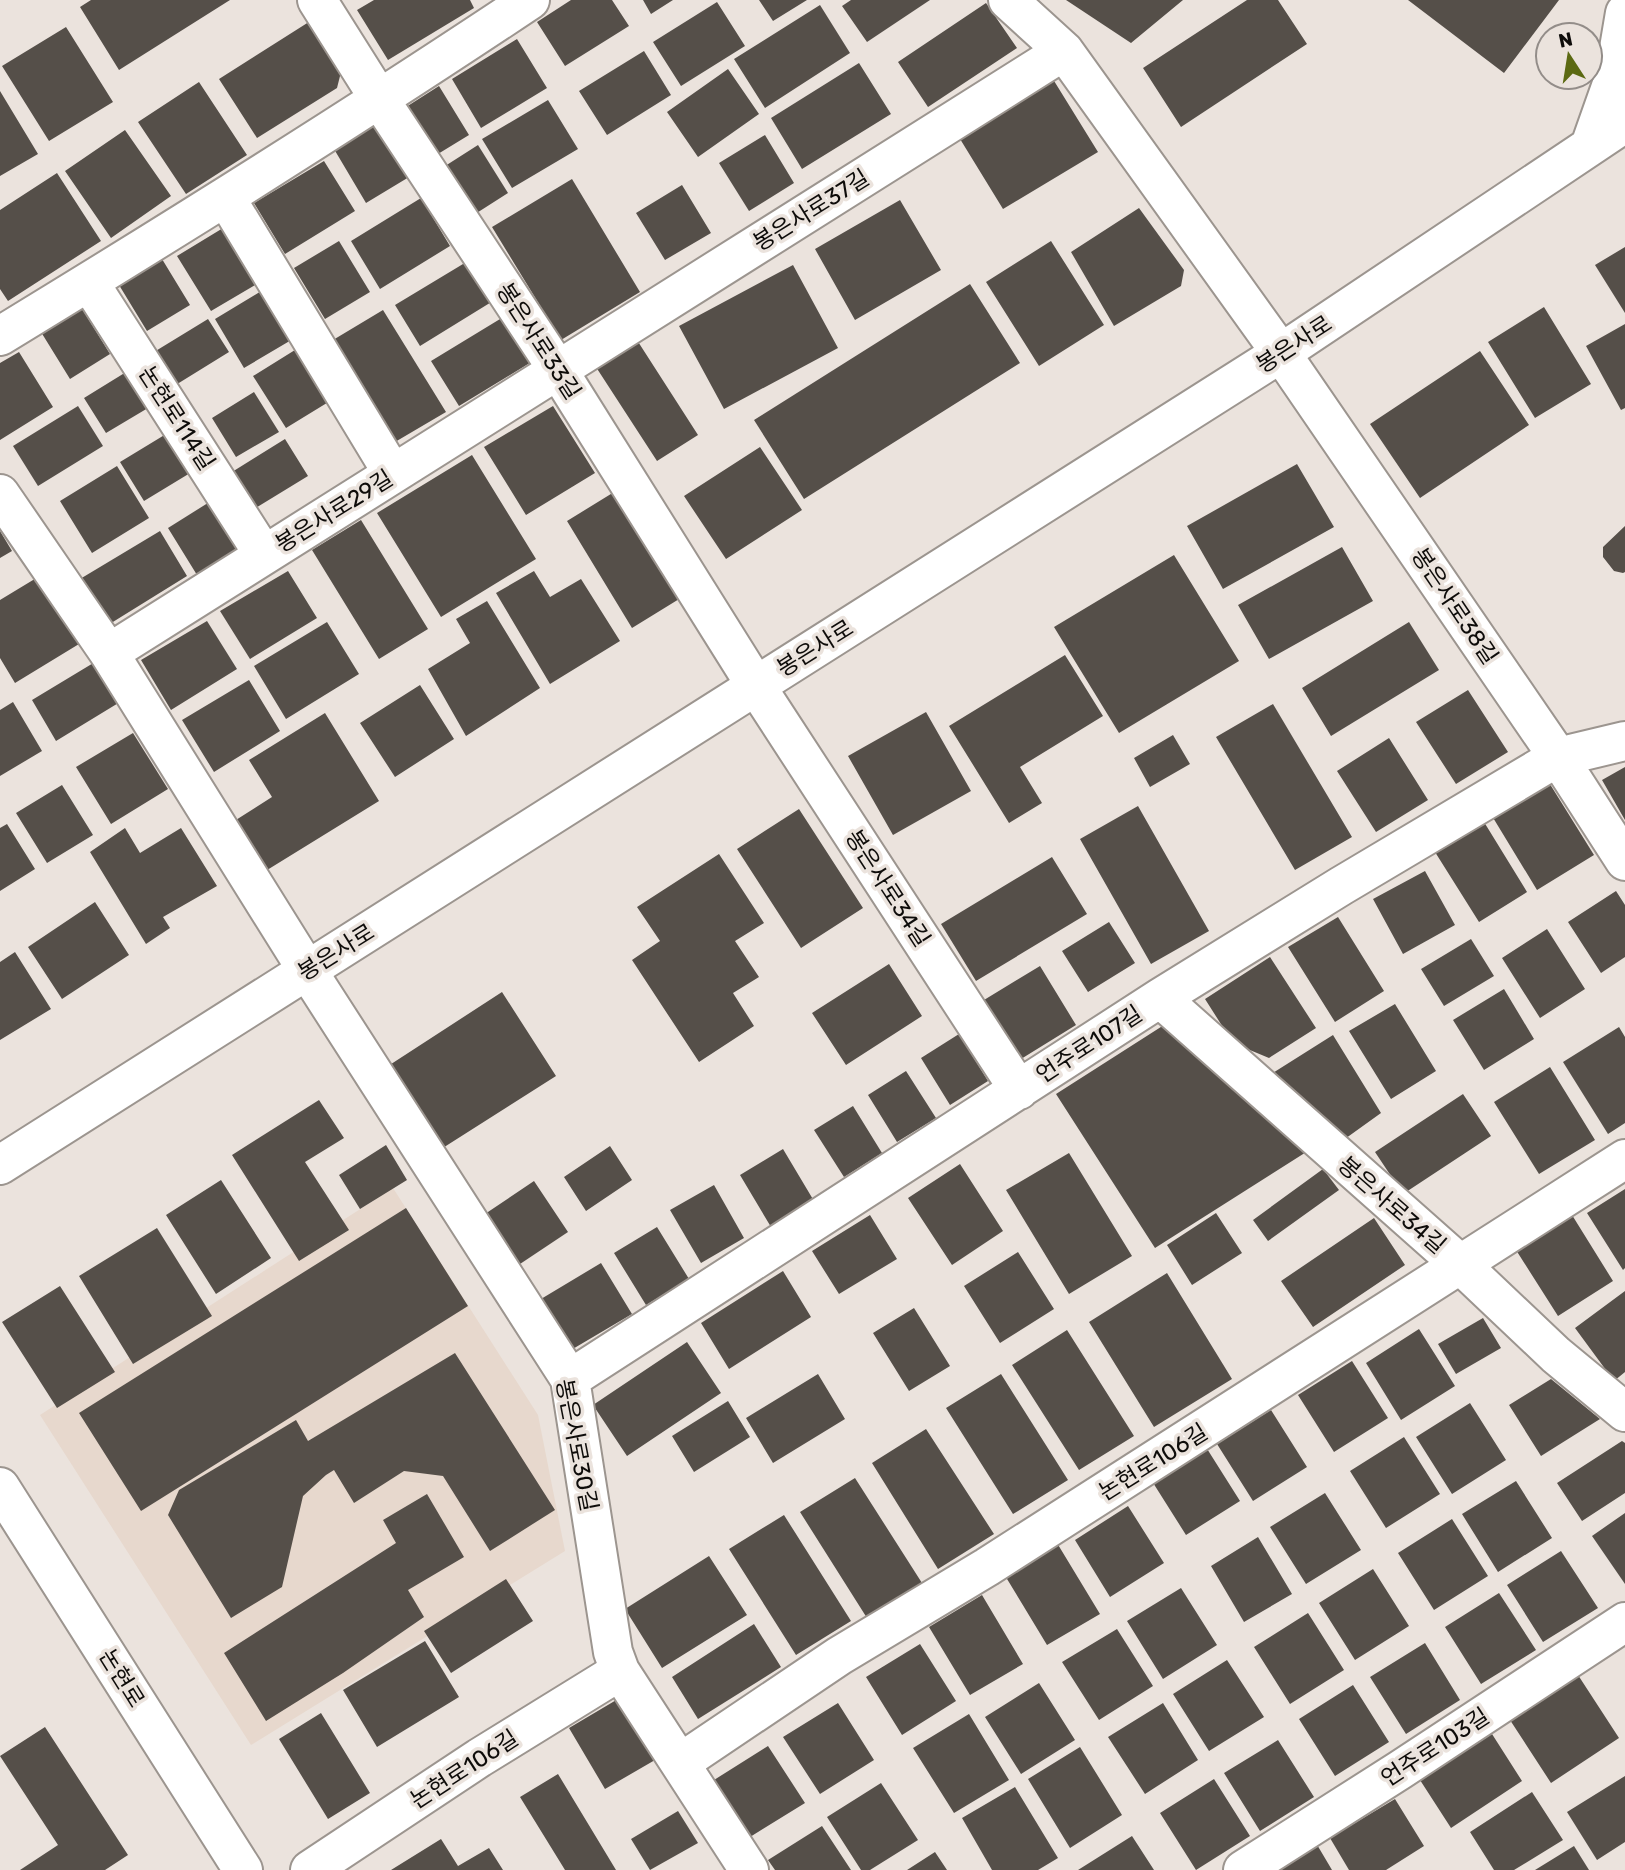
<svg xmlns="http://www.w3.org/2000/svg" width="1625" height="1870" font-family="Rubik,'Noto Sans KR',sans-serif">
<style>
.built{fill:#e7d8cd}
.building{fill:#554f49}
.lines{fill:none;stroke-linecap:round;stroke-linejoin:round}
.street-casing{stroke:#9c958f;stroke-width:42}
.secondary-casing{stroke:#9c958f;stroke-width:42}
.primary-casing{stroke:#9c958f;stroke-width:42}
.street{stroke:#fff;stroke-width:38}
.secondary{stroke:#fff;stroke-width:38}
.primary{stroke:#fff;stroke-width:38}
.labels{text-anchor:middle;stroke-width:7;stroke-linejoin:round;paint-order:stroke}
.street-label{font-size:23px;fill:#0e0c0a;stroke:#ebe3dd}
</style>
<rect width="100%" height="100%" fill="#ebe3dd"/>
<path class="built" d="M393,1188L538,1415L565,1551L251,1745L40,1415Z"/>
<path class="building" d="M91,0H230L119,70L80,7Z
M374,0H470L474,8L388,60L357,10Z
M571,0H612L629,26L565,66L537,22Z
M643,0H673L651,14Z
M759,0H807L773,21Z
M851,0H930L867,42L842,6Z
M1066,0H1183L1131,43Z
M1247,0H1278L1307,44L1181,127L1143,68Z
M1408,0H1559L1504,73Z
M717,2L745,46L681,86L653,42Z
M986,3L1017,48L928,107L898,62Z
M820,5L850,53L765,108L734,59Z
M312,20L343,64L337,88L257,138L219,79Z
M66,27L113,102L49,141L2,66Z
M517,39L547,88L481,128L452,79Z
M644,51L671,95L607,135L579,91Z
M859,63L891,114L802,169L771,118Z
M728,69L759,114L698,157L667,112Z
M1051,76L1098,152L1003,209L957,134Z
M199,82L247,155L186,194L138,122Z
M439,86L469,135L433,157L403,109Z
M0,91L38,154L0,176Z
M548,100L578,149L512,188L482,139Z
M381,121L414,174L366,203L334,149Z
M125,130L171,196L111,238L65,171Z
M765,135L794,183L749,211L719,163Z
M478,145L508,193L472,216L442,168Z
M324,161L355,211L285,254L254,203Z
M57,173L101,241L8,301L0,289V210Z
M572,179L640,292L561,340L492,227Z
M682,185L711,233L665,260L636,213Z
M421,198L450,246L380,289L351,241Z
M900,200L941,270L855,320L815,249Z
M1139,208L1184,270L1181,286L1114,326L1071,252Z
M228,225L262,281L211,311L177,256Z
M339,241L370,292L325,319L294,268Z
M1051,241L1104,325L1039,366L986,282Z
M1625,247V313L1595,265Z
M162,259L190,305L147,331L119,285Z
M468,261L493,301L420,346L395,305Z
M793,265L838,348L724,409L679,326Z
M970,284L1020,363L804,499L754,420Z
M263,290L293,339L244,368L215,319Z
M81,307L110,354L70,379L41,332Z
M1544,307L1591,384L1535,418L1488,342Z
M383,310L446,412L395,442L333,340Z
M505,316L533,361L459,406L431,361Z
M208,319L229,352L174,386L154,352Z
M1625,324V408L1621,410L1586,346Z
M635,337L698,435L657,461L594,364Z
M303,345L335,398L286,428L253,376Z
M1480,351L1529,425L1420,498L1370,424Z
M19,352L53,407L0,440V363Z
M131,369L153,405L106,433L84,398Z
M254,392L279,432L236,457L212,418Z
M78,406L103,446L38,486L13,446Z
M553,406L595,473L526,515L484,447Z
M176,428L200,467L144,501L120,462Z
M285,439L308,476L254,509L232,472Z
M760,447L802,510L726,559L684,496Z
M472,455L536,559L441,617L377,513Z
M1297,464L1334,527L1223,589L1187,526Z
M117,466L149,518L92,553L60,501Z
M619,489L684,596L632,628L567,521Z
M219,496L248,544L197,575L168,528Z
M361,520L428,629L379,659L312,550Z
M1625,526V572L1623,573L1614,571L1603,557V547Z
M0,531L12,551L0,558Z
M160,531L187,576L108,625L80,579Z
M1342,547L1373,601L1269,659L1238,605Z
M1174,555L1239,661L1119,733L1054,627Z
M288,571L317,618L250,659L220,611Z
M534,571L550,597L581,579L620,641L550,684L496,593Z
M38,577L79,644L15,683L0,658V600Z
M487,601L540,688L466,736L428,669L470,643L456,619Z
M207,621L237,669L171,710L141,660Z
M327,622L359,674L286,719L254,666Z
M1409,622L1439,670L1331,736L1302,688Z
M1065,655L1103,716L1020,767L1042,803L1009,823L949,726Z
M95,662L120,702L56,741L32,700Z
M249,680L280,731L214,772L182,720Z
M420,685L454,739L395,777L360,723Z
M1468,690L1508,752L1456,784L1416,722Z
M13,702L42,751L0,776V710Z
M1273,704L1352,837L1295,870L1216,737Z
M926,712L971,791L893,835L848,756Z
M325,713L379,801L259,875L228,825L272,797L249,760Z
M133,733L168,789L111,824L76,767Z
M1173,735L1190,764L1150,787L1134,758Z
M1389,738L1428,800L1376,832L1337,771Z
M1625,767V820L1602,780Z
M1548,781L1594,855L1537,890L1492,816Z
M62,785L93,835L47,863L16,813Z
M1138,806L1209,931L1151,964L1080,839Z
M799,809L863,908L801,948L737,849Z
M1484,822L1527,892L1479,922L1435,852Z
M7,824L35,869L0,891V828Z
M125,828L140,853L181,828L217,886L163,917L170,928L146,944L90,852Z
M719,854L764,923L735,941L759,977L733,993L754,1026L699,1062L632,960L660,941L637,907Z
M1052,857L1087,914L976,981L941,924Z
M1425,871L1455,925L1403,954L1373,899Z
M1616,891L1625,905V957L1601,973L1568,922Z
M95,902L129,955L62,999L28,947Z
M1338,917L1384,991L1335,1022L1288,947Z
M1109,922L1135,963L1088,992L1062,951Z
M1547,929L1585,989L1540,1018L1502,958Z
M1471,939L1494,976L1444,1006L1421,969Z
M15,952L51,1009L0,1040V962Z
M1270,957L1316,1028L1269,1058L1233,1043L1205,999Z
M889,964L922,1016L846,1065L812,1013Z
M1040,966L1076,1025L1021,1059L984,1000Z
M1504,989L1534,1039L1484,1070L1453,1020Z
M502,992L556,1076L438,1151L385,1068Z
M1395,1004L1436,1071L1391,1099L1349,1031Z
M1164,1025L1311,1149L1155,1248L1056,1094Z
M1619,1027L1625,1037V1123L1608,1134L1563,1062Z
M959,1034L988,1081L950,1105L921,1058Z
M1333,1035L1381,1113L1342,1141L1268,1076Z
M1550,1067L1595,1140L1539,1174L1494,1102Z
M906,1071L936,1118L897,1142L868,1095Z
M1463,1094L1491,1136L1403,1194L1375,1152Z
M319,1100L344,1138L305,1162L349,1230L299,1261L232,1155Z
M853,1106L882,1153L844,1177L814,1130Z
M386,1145L407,1180L360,1209L339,1175Z
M610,1146L632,1180L586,1211L564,1177Z
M783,1149L814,1201L771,1227L740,1175Z
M1069,1153L1132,1256L1069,1294L1006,1190Z
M960,1164L1003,1231L952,1265L908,1198Z
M1323,1169L1339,1190L1268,1241L1253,1220Z
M221,1180L271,1258L216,1294L166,1215Z
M534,1181L568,1232L514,1268L479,1218Z
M714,1185L744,1238L701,1263L670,1210Z
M1625,1189V1268L1623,1270L1587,1213Z
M406,1208L468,1306L141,1511L79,1413Z
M1216,1213L1242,1253L1192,1285L1167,1245Z
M870,1215L897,1259L839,1294L812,1251Z
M1572,1215L1613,1281L1558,1316L1516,1250Z
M1374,1218L1405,1265L1313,1327L1281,1281Z
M657,1227L689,1279L646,1305L614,1253Z
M157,1228L212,1316L133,1364L79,1276Z
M1018,1252L1054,1309L1000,1343L964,1286Z
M601,1263L632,1314L571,1350L541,1299Z
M783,1271L811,1317L729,1369L701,1323Z
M1167,1273L1232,1379L1154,1427L1089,1322Z
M60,1286L115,1372L57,1408L2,1322Z
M1625,1291V1372L1614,1381L1575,1328Z
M914,1308L950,1366L909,1391L873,1333Z
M1483,1318L1501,1348L1456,1374L1438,1344Z
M1419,1329L1455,1386L1401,1420L1366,1363Z
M1067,1330L1134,1436L1079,1470L1012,1365Z
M687,1342L721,1393L627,1456L593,1405Z
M455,1353L555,1510L490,1551L443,1476L404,1471L354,1503L334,1470L326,1475L303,1496L282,1587L231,1618L168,1515L179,1490L296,1420L308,1441Z
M1352,1361L1388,1418L1334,1452L1298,1395Z
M818,1374L845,1419L773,1463L746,1418Z
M1001,1374L1068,1480L1013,1514L946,1408Z
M1551,1379L1600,1419L1541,1456L1509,1405Z
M728,1401L750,1437L694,1472L672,1436Z
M1470,1403L1506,1460L1452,1494L1416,1437Z
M1271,1410L1307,1467L1253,1501L1217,1444Z
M926,1429L994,1534L938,1569L872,1463Z
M1404,1437L1440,1494L1386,1528L1350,1471Z
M1622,1441L1625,1443V1493L1582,1521L1557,1483Z
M1204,1444L1240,1501L1186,1535L1150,1478Z
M855,1478L922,1583L867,1618L800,1512Z
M1516,1481L1552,1538L1498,1572L1462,1514Z
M1325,1493L1361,1550L1306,1584L1270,1527Z
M427,1494L464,1557L408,1590L424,1617L343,1673L266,1721L224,1653L396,1543L383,1520Z
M1128,1506L1164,1563L1110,1597L1075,1540Z
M1625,1513V1584L1592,1536Z
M784,1515L851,1621L796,1655L729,1549Z
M1452,1519L1488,1576L1434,1610L1398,1553Z
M1258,1537L1292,1594L1244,1622L1211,1566Z
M1057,1543L1100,1614L1047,1645L1004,1574Z
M1561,1551L1598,1608L1543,1642L1507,1585Z
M709,1556L747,1615L662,1668L625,1609Z
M1373,1569L1409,1626L1355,1660L1319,1603Z
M506,1579L533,1621L451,1673L424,1631Z
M1181,1588L1217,1645L1163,1679L1127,1621Z
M1499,1593L1536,1650L1481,1684L1445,1627Z
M982,1595L1023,1664L970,1695L929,1627Z
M1308,1613L1344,1670L1290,1704L1254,1647Z
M754,1624L781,1667L698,1719L672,1677Z
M1117,1629L1153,1686L1099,1720L1062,1662Z
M425,1641L459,1697L377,1747L343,1690Z
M1425,1643L1460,1700L1406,1734L1370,1677Z
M920,1644L956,1701L902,1735L866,1677Z
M1227,1660L1264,1717L1209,1751L1173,1694Z
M1578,1675L1619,1738L1551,1783L1510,1720Z
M1039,1683L1075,1740L1021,1774L985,1717Z
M1353,1685L1389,1742L1335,1776L1299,1719Z
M618,1699L655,1760L605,1789L569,1728Z
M838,1703L874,1760L820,1794L783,1737Z
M1163,1703L1198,1760L1145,1794L1108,1737Z
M321,1713L370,1793L328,1819L279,1739Z
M969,1714L1009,1780L954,1813L913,1748Z
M45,1727L128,1855L105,1870H20L58,1845L0,1756Z
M1492,1734L1522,1781L1451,1828L1420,1780Z
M1278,1740L1314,1797L1260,1831L1224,1773Z
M768,1746L805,1803L750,1837L714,1780Z
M1080,1747L1122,1815L1070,1848L1028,1779Z
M558,1774L616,1870H565L520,1797Z
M1625,1776V1842L1597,1860L1567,1812Z
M1214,1779L1250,1836L1196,1870L1160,1813Z
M881,1783L918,1840L870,1870H861L827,1817Z
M1015,1787L1058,1858L1038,1870H992L962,1818Z
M1532,1792L1563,1840L1514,1870H1494L1470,1832Z
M1395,1799L1424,1846L1386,1870H1349L1330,1838Z
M678,1811L698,1843L650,1870L631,1839Z
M822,1826L851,1870H775L768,1860Z
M1132,1836L1154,1870H1078Z
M441,1839L458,1866L489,1848L503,1870H391Z
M1316,1843L1332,1870H1272Z
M1574,1846L1589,1870H1535Z
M935,1852L947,1870H907Z"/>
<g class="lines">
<defs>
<path id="street" d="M317,0L380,100L558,370L756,686L1019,1090
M1008,0L1064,51L1281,353L1558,757L1625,861
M226,198L393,474
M89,282L264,555
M0,336C179,227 356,116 530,0
M0,494L109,653L307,970L570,1379L613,1652L620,1671L749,1870
M109,653L1064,51
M1160,998L1461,1265L1556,1355L1625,1412
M570,1379L1160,998L1341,886L1558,757L1625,741
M680,1763L839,1656L987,1567L1625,1159
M310,1870L479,1758L620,1671
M1243,1870L1400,1770L1625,1622"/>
<path id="secondary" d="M1590,146L1614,78L1625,13
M0,1165L1281,353L1625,123"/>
<path id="primary" d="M0,1487L243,1870"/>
</defs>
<use href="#street" class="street-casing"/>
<use href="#secondary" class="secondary-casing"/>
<use href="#primary" class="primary-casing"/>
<use href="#street" class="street"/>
<use href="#secondary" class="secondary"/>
<use href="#primary" class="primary"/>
</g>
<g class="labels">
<g class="street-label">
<text transform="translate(811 210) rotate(-32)" y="8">봉은사로37길</text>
<text transform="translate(539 341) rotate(57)" y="8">봉은사로33길</text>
<text transform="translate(1294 344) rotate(-33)" y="8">봉은사로</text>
<text transform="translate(177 418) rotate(57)" y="8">논현로114길</text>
<text transform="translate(334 511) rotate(-32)" y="8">봉은사로29길</text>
<text transform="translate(1455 606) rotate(56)" y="8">봉은사로38길</text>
<text transform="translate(815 648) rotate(-32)" y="8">봉은사로</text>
<text transform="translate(888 888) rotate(57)" y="8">봉은사로34길</text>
<text transform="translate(336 952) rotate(-32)" y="8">봉은사로</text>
<text transform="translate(1089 1044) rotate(-33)" y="8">언주로107길</text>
<text transform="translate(1392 1205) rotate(41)" y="8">봉은사로34길</text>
<text transform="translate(577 1445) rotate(79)" y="8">봉은사로30길</text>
<text transform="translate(1153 1462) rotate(-32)" y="8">논현로106길</text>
<text transform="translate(122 1678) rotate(58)" y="8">논현로</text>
<text transform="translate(1435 1747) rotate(-33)" y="8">언주로103길</text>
<text transform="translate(464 1769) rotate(-33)" y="8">논현로106길</text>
</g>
</g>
<g transform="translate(1569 56) rotate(348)"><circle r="33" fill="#ebe3dd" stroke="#938d89" stroke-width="2"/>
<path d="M0-5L12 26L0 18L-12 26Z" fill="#5b6912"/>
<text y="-10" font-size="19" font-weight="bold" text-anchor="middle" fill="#0e0c0a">N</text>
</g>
</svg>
